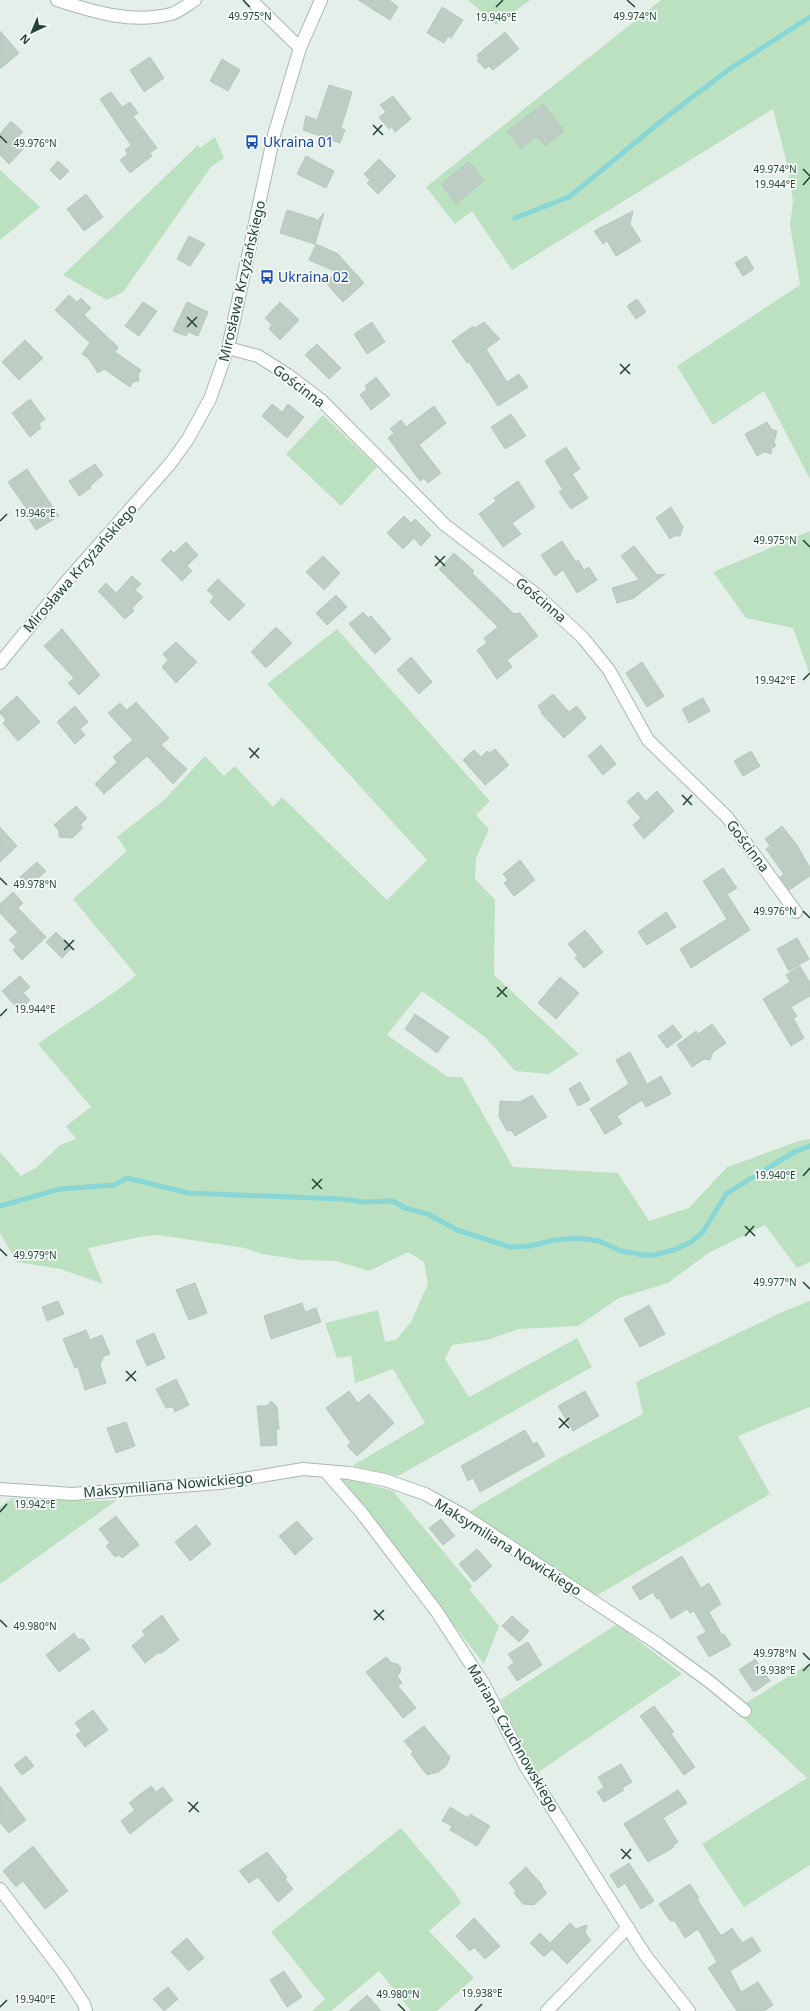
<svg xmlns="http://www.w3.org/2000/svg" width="810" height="2011" font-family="'Noto Sans',sans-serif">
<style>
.green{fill:#bce1c1}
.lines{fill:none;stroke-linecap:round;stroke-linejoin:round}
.stream{stroke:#89d6d7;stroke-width:5}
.building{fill:#bdcdc4;stroke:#b6c9bf}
.minor-casing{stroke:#a7b8b0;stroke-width:14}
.minor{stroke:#fff;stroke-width:12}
.ticks{fill:none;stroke:#224336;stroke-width:1.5}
.labels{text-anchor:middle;stroke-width:3.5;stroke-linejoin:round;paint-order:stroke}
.transit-label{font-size:14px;fill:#164399;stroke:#f6fbf8;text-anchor:start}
.street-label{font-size:14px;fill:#224336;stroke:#f6fbf8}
.ticks-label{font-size:10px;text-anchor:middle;fill:#224336;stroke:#f6fbf8;stroke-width:3.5;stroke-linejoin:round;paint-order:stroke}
</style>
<rect width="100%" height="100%" fill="#e5efe9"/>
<path class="green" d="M468,0H530L496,25Z
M661,0H810V479L764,391L713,425L677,366L800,285L790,225L793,201L787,164L773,109L512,270L472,211L455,224L426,187Z
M215,137L224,158L211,167L123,292L107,300L63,275L198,145L200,148Z
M0,170L40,207L0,240Z
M323,415L377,467L341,506L286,454Z
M810,531V675L793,628L746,618L713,572Z
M337,629L490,801L476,815L489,829L476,858L475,879L495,900L494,975L579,1054L549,1074L515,1071L485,1037L422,991L387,1035L448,1077H462L513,1167L618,1173L649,1221L689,1208L727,1167L799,1141L810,1139V1262L797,1268L765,1225L707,1254L668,1283L619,1298L578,1326L519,1329L487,1340L452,1345L445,1359L469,1397L577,1338L592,1367L398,1476L352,1466L425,1423L393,1369L355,1383L351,1356L337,1358L325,1323L378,1310L385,1342L397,1339L411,1322L428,1284L424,1262L408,1252L369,1271L336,1261L301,1260L262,1254L245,1248L158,1235L140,1237L88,1248L103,1284L61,1269L17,1262L0,1233V1152L21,1176L36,1168L60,1145L76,1139L66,1126L91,1107L38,1044C70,1020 106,1001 136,975L73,899L127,851L117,837L164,800L205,756L224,776L235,766L273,807L282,797L387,900L427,860L267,684Z
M810,1301V1407L738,1436L770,1494L594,1597L470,1511L558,1459L643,1414L636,1382L780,1313Z
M343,1477L393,1491L472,1586L470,1590L499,1626L484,1664L343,1482Z
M12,1498L100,1501L117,1500L0,1584V1507Z
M617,1624L682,1674L537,1773L500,1700Z
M810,1663V1865L744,1907L702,1844L807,1778L744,1719L751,1708L746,1703Z
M401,1828L455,1893L461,1903L429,1931L474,1978L437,2011H411L379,1971L331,2011H312L325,1999L271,1932Z"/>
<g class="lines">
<path class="stream" d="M515,218L569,197L670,114L731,68L810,17
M0,1206L60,1189L114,1185L127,1178L189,1193L342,1199L363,1202L393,1201L405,1208L428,1214L457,1230L510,1247L530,1246L555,1240L578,1238L599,1241L621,1251L644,1255H654L674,1250L691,1242L702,1233L727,1193L794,1152L810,1146"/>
</g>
<path class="building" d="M358,0H389L398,7L390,20Z
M442,7L463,20L451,38L448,36L444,43L427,33Z
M0,31L19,53L0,69Z
M505,32L519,49L493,70L489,66L485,69L477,60L479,58L477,55Z
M150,57L164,78L144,92L130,70Z
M222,59L240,70L228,91L210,81Z
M329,85L352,92L341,128L345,130L340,143L303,130L306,116L317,120Z
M111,92L122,107L130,102L138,113L133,116L157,148L150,153L152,156L130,173L120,160L128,154L125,150L131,145L100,99Z
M393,96L411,119L395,132L392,127L389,129L379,117L386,112L380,105Z
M543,104L564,131L545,146L537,136L521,149L507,131Z
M11,121L23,132L16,139L25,147L9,164L0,155V134Z
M306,156L334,171L326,188L297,174Z
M379,159L396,176L378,194L367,183L370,180L364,174Z
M58,161L69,171L60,180L50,170Z
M469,162L484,181L456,204L441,184Z
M86,194L103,217L84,231L67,209Z
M287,210L316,219L315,223L324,213L315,244L280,233Z
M633,211L630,224L641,241L616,256L607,241L603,244L594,231Z
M189,236L205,244L190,266L177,259Z
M316,244L338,254L364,283L343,302L325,282L337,272L309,260Z
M746,256L754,269L743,276L735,263Z
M69,295L77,302L81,298L91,308L84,315L118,347L115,352L141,370L138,375L139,381L133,382L130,387L104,369L98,373L88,358L82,354L90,343L55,310Z
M637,299L646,312L636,319L627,306Z
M143,302L157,311L139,336L125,326Z
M187,302L208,312L198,336L188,332L186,336L173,331Z
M280,302L299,320L280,340L269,329L272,325L265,318Z
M372,322L385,342L367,354L354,334Z
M484,322L500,339L486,349L507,382L519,374L528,387L498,406L469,362L467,363L452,341L473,326L475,328Z
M25,340L43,358L19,380L2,362Z
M317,344L341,368L329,379L305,355Z
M376,377L390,395L371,410L360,395L367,389L365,386Z
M30,399L45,419L39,424L41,428L30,437L12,413Z
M272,404L282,412L288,404L304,417L287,438L262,416Z
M434,406L446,423L419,445L441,473L428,483L424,478L420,481L388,438L394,433L390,429L401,420L406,427Z
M511,414L526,436L505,449L491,427Z
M767,422L771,429L777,431L774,442L776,446L772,448L771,454L764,452L757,456L745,434Z
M566,447L580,469L572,474L588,498L571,509L559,492L563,490L545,461Z
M95,464L103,475L90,486L91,488L79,496L69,481Z
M27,469L59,516L36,530L23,510L26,508L8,482Z
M518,481L535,507L512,523L521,534L503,547L479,514L496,501L494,498Z
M671,507L683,527L680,536H674L670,539L656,518Z
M404,516L411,523L415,519L431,535L421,546L414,538L403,549L387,533Z
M562,541L576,562L578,560L584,570L589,567L597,580L577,593L563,570L555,576L541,555Z
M186,542L198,555L187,566L192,571L182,581L161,560L171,550L174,553Z
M634,546L657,575L665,574L634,598L617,603L612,588L639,580L621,556Z
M454,553L474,571L472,573L514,614L520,613L538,636L507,660L512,667L497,679L477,650L487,643L484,638L498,627L439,569Z
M323,556L340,573L324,590L306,572Z
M132,576L141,584L135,590L143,597L132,608L134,611L125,619L98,591L106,583L116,593Z
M218,579L245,605L229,621L210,602L214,597L207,590Z
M336,595L347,607L327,625L316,613Z
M363,612L368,618L371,616L391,639L375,654L349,624Z
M276,627L292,643L266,668L251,652Z
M62,629L100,675L79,695L68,683L74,678L44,646Z
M176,642L197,662L176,683L162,667L168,660L163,654Z
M411,657L432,682L419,694L397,670Z
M642,662L664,696L647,707L626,673Z
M553,694L569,712L577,706L586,718L564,738L541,713L542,712L538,706Z
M17,696L40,722L18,741L3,723L6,720L0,713V711Z
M703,698L710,711L689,723L682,709Z
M136,702L169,738L161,745L187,769L173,784L147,756L104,794L95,784L117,762L113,757L133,740L108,713L120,703L127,710Z
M75,706L88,722L80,729L85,735L75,744L57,722Z
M601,745L616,764L603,775L588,756Z
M495,749L509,765L485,785L463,760L474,750L481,757L487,751L490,753Z
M751,751L760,766L743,776L734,761Z
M657,791L674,811L644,839L633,825L641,818L627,802L638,792L646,801Z
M76,806L87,818L80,825L83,828L72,838L59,837V831L54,825Z
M782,826L797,845L810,868V876L789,890L780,877L784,874L766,849L770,846L765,839Z
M0,827L17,846L0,862Z
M520,860L535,880L514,896L504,883L508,880L503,874Z
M37,862L46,871L29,887L20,877Z
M723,868L737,888L727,894L750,930L691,968L680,949L727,919L703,881Z
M13,892L23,903L18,908L46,937L22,960L13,950L16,947L9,940L18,932L0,913V904Z
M666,912L676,927L647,945L638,932Z
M585,930L603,952L584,968L575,958L578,956L568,944Z
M56,932L72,948L62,958L46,942Z
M797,938L809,959L789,971L777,949Z
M800,966L810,983V996L791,1007L797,1016L793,1018L804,1038L791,1046L763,999L790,982L786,975Z
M20,976L30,987L23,993L30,1000L19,1010L2,991Z
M560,977L579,993L556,1019L538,1003Z
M415,1014L449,1037L437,1053L405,1029Z
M712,1024L726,1043L713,1052L710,1060L704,1059L692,1067L677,1045L696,1031L698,1034Z
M673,1025L682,1037L667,1048L658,1036Z
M630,1052L647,1084L661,1076L671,1094L646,1107L642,1100L617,1116L622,1124L605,1134L590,1109L629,1084L616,1060Z
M580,1082L590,1100L578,1106L569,1089Z
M532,1095L547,1117L515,1136L511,1130L507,1131L499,1117L500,1101L520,1102Z
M195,1283L207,1313L189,1320L176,1290Z
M58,1301L64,1314L47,1321L42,1307Z
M302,1303L305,1312L316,1308L321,1322L271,1339L264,1316Z
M649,1305L665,1334L640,1347L624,1319Z
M86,1330L90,1340L102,1335L110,1354L104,1356L100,1365L106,1383L85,1390L78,1367L75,1368L63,1339Z
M154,1333L165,1358L147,1366L136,1341Z
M176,1379L189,1405L175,1412L173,1407L166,1408L156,1389Z
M349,1391L358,1403L369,1394L394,1423L357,1456L347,1446L351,1443L326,1408Z
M585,1391L599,1416L573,1431L558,1406Z
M271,1401L277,1407L279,1429L276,1430L277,1445L261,1446L257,1406H267Z
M126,1422L135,1446L116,1453L107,1428Z
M525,1430L533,1444L537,1442L545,1456L480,1492L473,1478L468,1481L461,1466Z
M116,1516L139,1545L122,1558L119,1555L115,1557L106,1546L110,1543L99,1529Z
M441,1519L455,1536L443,1545L429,1528Z
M297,1521L313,1539L295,1555L279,1536Z
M196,1525L211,1544L190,1561L175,1542Z
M477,1549L492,1566L474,1582L459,1564Z
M682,1556L701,1588L709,1583L721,1604L709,1612L722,1635L724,1634L731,1645L709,1657L697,1637L706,1632L694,1611L690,1613L687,1609L671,1619L659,1598L657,1599L653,1592L640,1600L632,1587Z
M162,1615L179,1640L160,1654L159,1652L145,1663L132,1646L145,1635L142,1631Z
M512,1616L529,1631L519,1642L502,1626Z
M74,1633L78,1639H83L90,1649L59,1672L46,1655Z
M528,1642L542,1665L517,1681L508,1667L514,1663L508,1654Z
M386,1657L392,1663L398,1664L401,1668L400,1673L397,1676L402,1683L398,1686L416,1708L403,1718L366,1672Z
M755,1659L770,1681L754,1692L739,1670Z
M654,1706L674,1732L671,1734L695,1767L684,1775L640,1716Z
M93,1710L108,1730L85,1747L76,1735L81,1731L75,1723Z
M424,1726L450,1757L446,1766L438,1772L427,1775L411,1754L413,1752L404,1741Z
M26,1756L34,1766L22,1775L14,1765Z
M621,1764L632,1782L622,1788L624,1790L604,1802L597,1792L604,1787L598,1777Z
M0,1786L26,1820L9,1833L0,1822Z
M151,1786L156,1792L163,1787L173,1800L130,1834L121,1821L135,1810L129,1803Z
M678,1790L687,1803L663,1818L678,1842L673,1846L674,1847L648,1862L624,1824Z
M450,1807L468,1818L470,1814L490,1826L477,1846L450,1830L452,1826L442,1821Z
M33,1846L68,1891L45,1909L23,1881L16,1887L3,1871Z
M267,1852L287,1877L285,1879L293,1889L278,1902L258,1877L249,1883L239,1871Z
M629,1863L654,1901L641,1909L625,1883L618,1888L610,1875Z
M526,1867L543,1886L542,1887L547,1893L534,1905L523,1904L514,1893L516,1891L509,1883Z
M690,1884L699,1898L697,1899L721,1936L732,1928L742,1943L752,1937L761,1951L730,1971L741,1992L758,1982L773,2005L764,2011H737L708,1968L717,1962L698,1929L685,1938L674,1920L672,1922L668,1918L659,1904Z
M474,1918L500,1946L485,1959L474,1947L470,1951L456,1936Z
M570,1923L576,1929L587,1925L585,1933L591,1940L567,1964L552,1949L544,1957L530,1943L540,1933L550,1943Z
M187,1938L204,1958L189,1971L171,1952Z
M284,1971L302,1997L287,2007L270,1980Z
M168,1987L178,1999L164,2011L153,1999Z
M367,1995L381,2011H349Z"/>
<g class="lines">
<defs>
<path id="minor" d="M57,0C94,12 132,24 171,14C179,12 188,4 195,0
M251,0L300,48
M228,348L258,356L288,375L321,400L445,525L537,595L583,638L609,670L648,740L727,817L796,912
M0,663L66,582L170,464L188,439L210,399L228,348L274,135L300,48L321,0
M326,1472L361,1512L437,1612L483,1683L526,1767L645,1955L689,2011
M0,1489L72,1494L220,1483L303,1469L349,1473L385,1480L425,1494L463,1515L658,1644L710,1682L745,1711
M0,1889L63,1972L84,2004L86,2011
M547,2011L628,1927"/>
</defs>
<use href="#minor" class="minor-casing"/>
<use href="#minor" class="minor"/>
</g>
<path class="ticks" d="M243,0L250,7M627,0L635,7M496,7L503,0M373,125L383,135M373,135L382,125M0,136L7,143M803,169L810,176M803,185L810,177M187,317L197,327M187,327L197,317M620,364L630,374M620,374L630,364M0,521L7,514M803,540L810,547M435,556L445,566M435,566L445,556M803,680L810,673M249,748L259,758M250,758L259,748M682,795L692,805M683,805L692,795M0,878L7,885M803,911L810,918M64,940L74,950M64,950L74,940M497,987L507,997M497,997L507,987M0,1016L7,1009M803,1176L810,1168M312,1179L322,1189M312,1189L322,1179M745,1226L755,1236M745,1236L754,1226M0,1249L7,1256M803,1282L810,1289M126,1371L136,1381M126,1381L136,1371M559,1418L569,1428M559,1428L569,1418M0,1512L7,1504M374,1610L384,1620M0,1620L7,1627M374,1620L384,1610M803,1653L810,1660M803,1671L810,1664M188,1802L199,1812M189,1812L198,1802M621,1849L631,1859M622,1859L631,1849M398,2004L405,2011M0,2007L7,2000M475,2011L482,2004"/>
<defs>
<symbol id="bus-bare" viewBox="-9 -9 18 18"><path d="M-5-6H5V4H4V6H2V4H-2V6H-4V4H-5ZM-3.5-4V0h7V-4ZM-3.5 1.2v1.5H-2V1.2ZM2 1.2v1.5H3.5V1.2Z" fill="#1a4fb4" stroke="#f6fbf8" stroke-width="2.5" paint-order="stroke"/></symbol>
</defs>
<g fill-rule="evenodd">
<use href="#bus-bare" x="242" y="132" width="20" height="20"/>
<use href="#bus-bare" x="257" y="267" width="20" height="20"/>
</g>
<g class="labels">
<g class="transit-label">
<text x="263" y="147">Ukraina 01</text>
<text x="278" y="282">Ukraina 02</text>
</g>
<g class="street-label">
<text transform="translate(242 281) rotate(-77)" y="5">Mirosława Krzyżańskiego</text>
<text transform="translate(299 386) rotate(37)" y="5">Gościnna</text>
<text transform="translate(80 568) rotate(-49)" y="5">Mirosława Krzyżańskiego</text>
<text transform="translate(541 600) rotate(40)" y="5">Gościnna</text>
<text transform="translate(748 846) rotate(53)" y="5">Gościnna</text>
<text transform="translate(168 1485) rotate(-5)" y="5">Maksymiliana Nowickiego</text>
<text transform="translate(508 1547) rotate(32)" y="5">Maksymiliana Nowickiego</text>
<text transform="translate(513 1738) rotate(60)" y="5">Mariana Czuchnowskiego</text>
</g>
</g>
<g class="ticks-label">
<text x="250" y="20">49.975°N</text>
<text x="635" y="20">49.974°N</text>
<text x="496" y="21">19.946°E</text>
<text x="35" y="147">49.976°N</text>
<text x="775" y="173">49.974°N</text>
<text x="775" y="188">19.944°E</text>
<text x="35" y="517">19.946°E</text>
<text x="775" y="544">49.975°N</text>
<text x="775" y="684">19.942°E</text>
<text x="35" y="888">49.978°N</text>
<text x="775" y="915">49.976°N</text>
<text x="35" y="1013">19.944°E</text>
<text x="775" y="1179">19.940°E</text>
<text x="35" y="1259">49.979°N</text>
<text x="775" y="1286">49.977°N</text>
<text x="35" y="1508">19.942°E</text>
<text x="35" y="1630">49.980°N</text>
<text x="775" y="1657">49.978°N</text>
<text x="775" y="1674">19.938°E</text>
<text x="482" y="1997">19.938°E</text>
<text x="398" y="1998">49.980°N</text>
<text x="35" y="2003">19.940°E</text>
</g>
<g transform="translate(32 32) rotate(224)" stroke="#f6fbf8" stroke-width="3" paint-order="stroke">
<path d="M0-3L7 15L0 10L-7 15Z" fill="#224336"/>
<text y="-6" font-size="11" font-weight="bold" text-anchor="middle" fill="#224336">N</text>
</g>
</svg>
